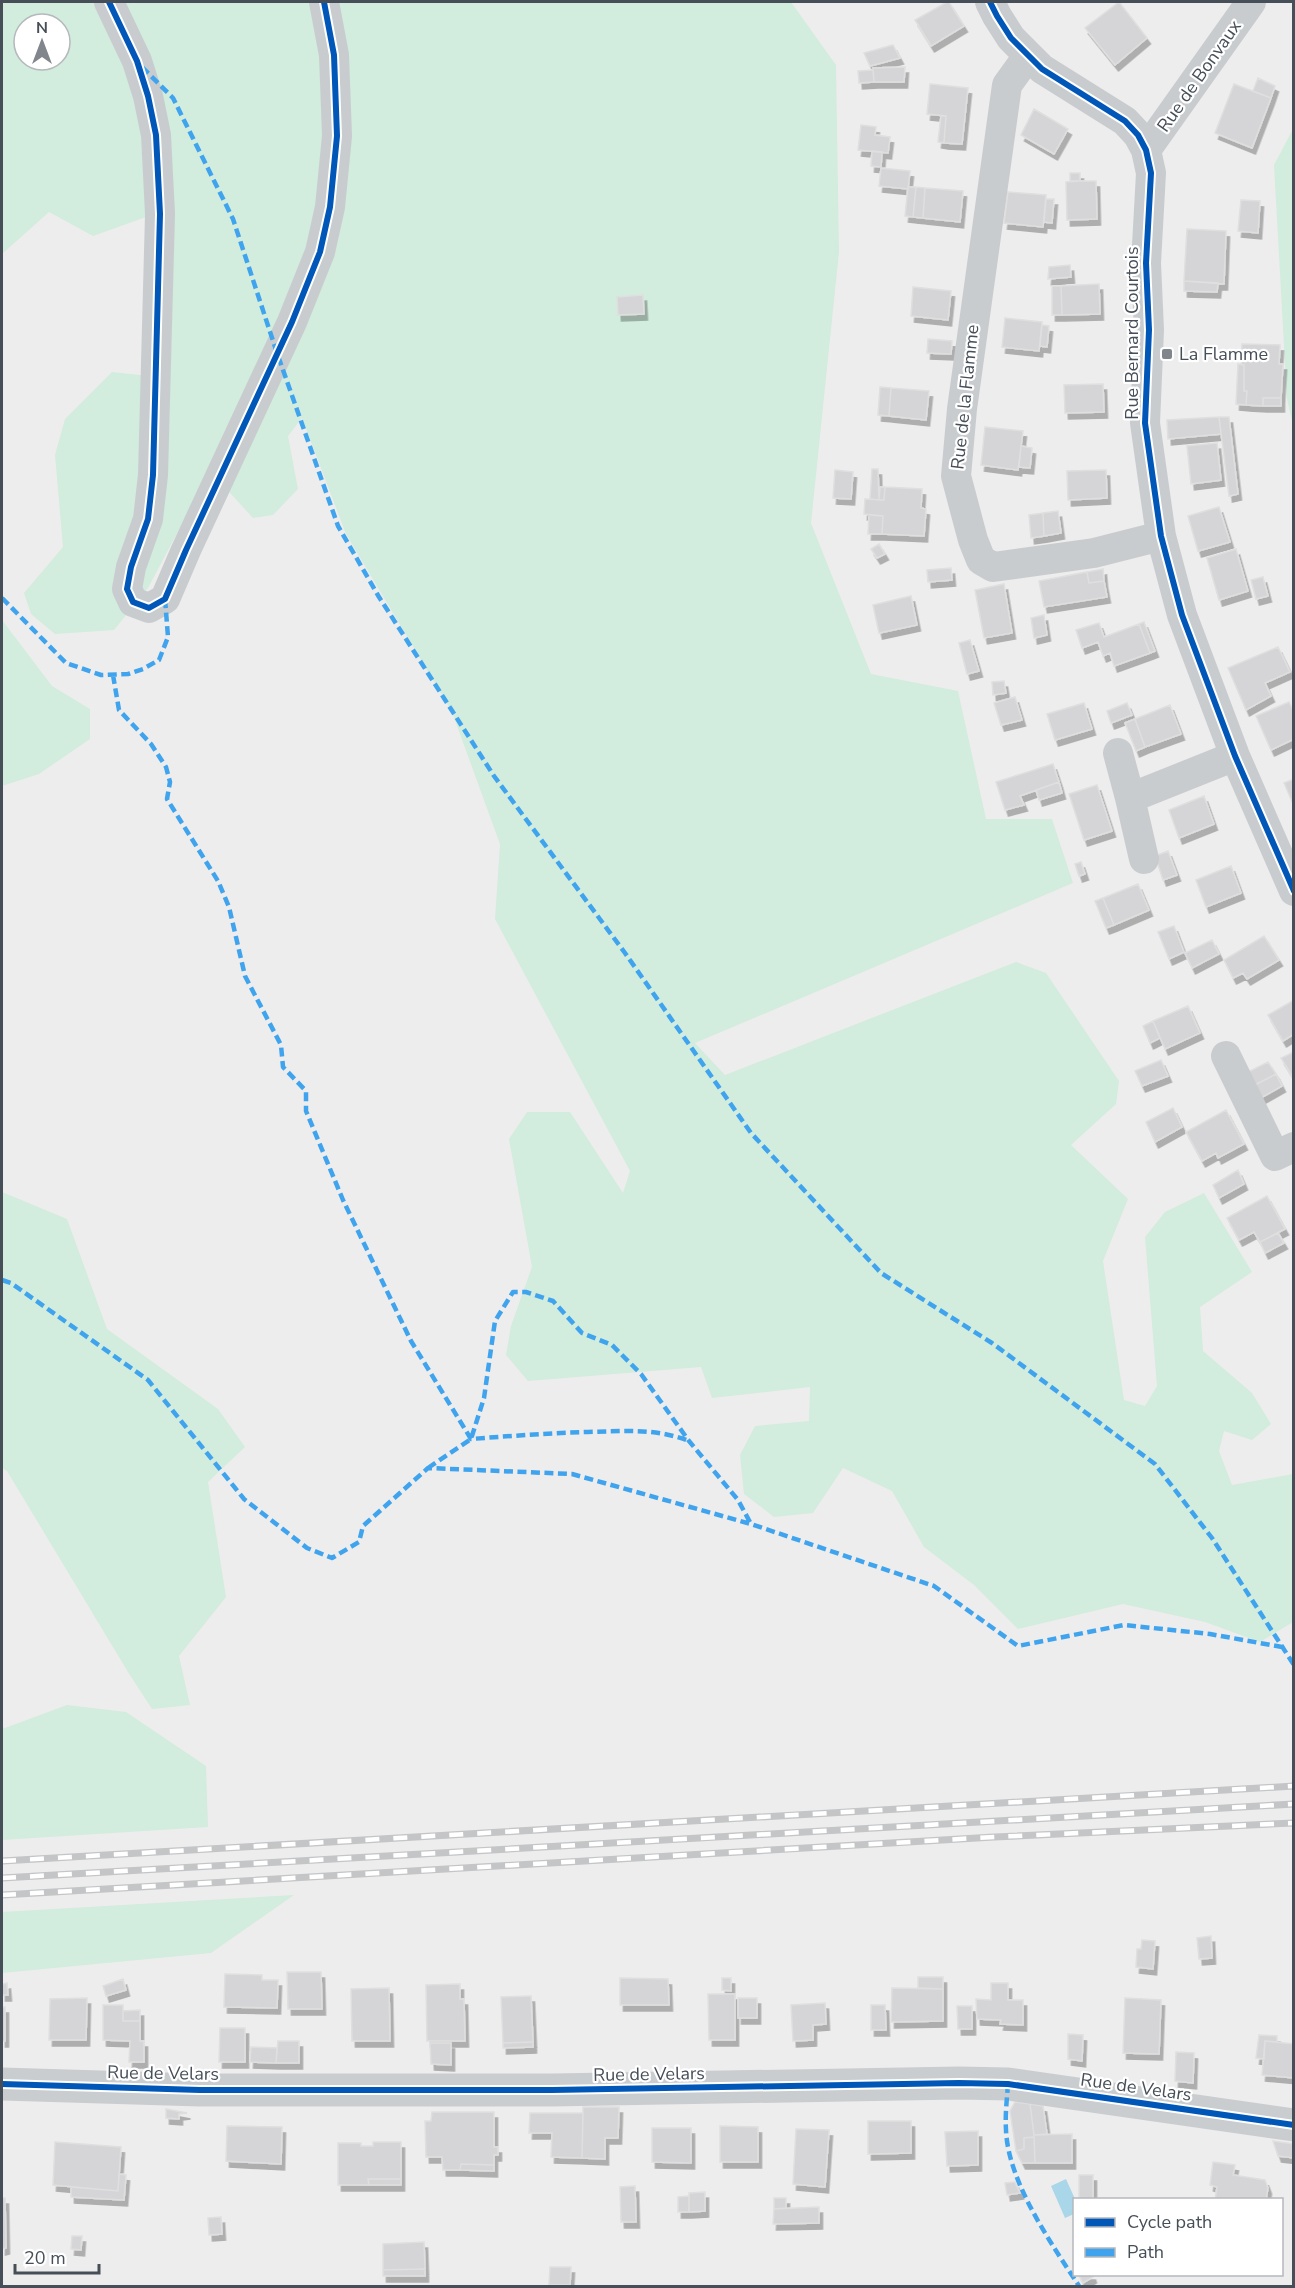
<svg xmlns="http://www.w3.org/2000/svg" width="1295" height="2288" font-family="'Nunito Sans',sans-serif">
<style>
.green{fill:#d2ecde;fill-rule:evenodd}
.water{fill:#a9d6e8}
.building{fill:#d5d5d7;stroke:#dfdfe0;stroke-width:1.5;filter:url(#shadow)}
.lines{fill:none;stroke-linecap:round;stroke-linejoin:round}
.minor{stroke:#c9ccce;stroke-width:30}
.secondary{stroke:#cacdcf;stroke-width:33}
.rail-casing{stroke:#c4c5c7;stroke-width:7}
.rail{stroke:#fff;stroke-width:4.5;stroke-dasharray:14;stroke-linecap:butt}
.quiet{stroke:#3fa4ed;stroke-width:4.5;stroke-dasharray:9 4.5;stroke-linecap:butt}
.cycleway-casing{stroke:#fff;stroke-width:10}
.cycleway{stroke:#0057b8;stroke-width:6}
.poi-dot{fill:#81868c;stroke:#fff;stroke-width:2}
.labels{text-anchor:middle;stroke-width:4.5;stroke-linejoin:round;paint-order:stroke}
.street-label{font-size:18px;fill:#464e58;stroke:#fff}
.poi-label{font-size:18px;fill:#464e58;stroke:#fff;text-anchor:start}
</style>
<defs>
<filter id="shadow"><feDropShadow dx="3.5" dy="6" stdDeviation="0" flood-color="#0004"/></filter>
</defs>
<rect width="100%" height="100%" fill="#eeeded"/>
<path class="green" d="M2,2H97L105,15L140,113L146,217L93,236L49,212L2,254ZM24,24H60V60H24Z
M118,2H791L836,65L839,252L811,523L871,674L958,691L986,819H1052L1073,883L695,1043L725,1075L1016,962L1046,973L1119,1081L1116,1104L1071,1145L1128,1199L1103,1261L1124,1400L1145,1406L1157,1386L1145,1237L1165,1212L1204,1193L1252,1272L1200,1307L1203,1351L1252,1393L1271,1424L1252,1440L1224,1431L1219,1451L1232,1485L1293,1474V1622L1260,1642L1205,1622L1123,1604L1018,1629L974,1585L924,1547L892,1491L843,1468L813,1513L774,1517L744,1494L740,1455L755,1426L809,1421L810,1387L712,1398L701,1367L528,1381L506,1355L511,1326L532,1267L509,1139L527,1112H570L623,1193L630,1171L495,919L500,844L452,712L346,534L302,418L288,436L298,489L273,515L253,518L210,471L148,588L114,630L55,634L31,614L24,593L63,547L55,455L65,419L112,372L168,378L170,201Z
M1293,129V425L1287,399L1274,165Z
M2,620L52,686L90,709V739L39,774L2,786Z
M2,1192L67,1219L107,1329L218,1409L245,1447L208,1482L226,1597L179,1656L190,1705L152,1709L128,1672L7,1471L2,1468Z
M67,1705L126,1712L206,1766L208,1827L2,1840V1727L5,1728Z
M294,1895L211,1953L2,1973V1912Z"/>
<path class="water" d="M1066,2179L1075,2199L1074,2214L1065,2218L1051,2186Z"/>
<path class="building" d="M947,2H949L964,26L931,46L915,20Z
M1119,2L1147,38L1115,65L1085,28Z
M893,45L900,58L870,66L864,53Z
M905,67L904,82H874L873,68Z
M873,70L874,82L859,83L858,71Z
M1258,78L1275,86L1271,98L1253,91Z
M930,84L968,88L962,144L944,143L946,116L927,114Z
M1234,84L1271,98L1252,148L1215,133Z
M1034,109L1068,129L1054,154L1021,135Z
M941,116H946L944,143L938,142Z
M861,125L876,127L875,135L890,137L888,153L858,150Z
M872,151L882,152L881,167L871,166Z
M881,168L910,171L908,189L879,186Z
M1070,173H1080V181H1070Z
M1080,181H1096L1097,219L1067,220L1066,182Z
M908,187H916L913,217L905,216Z
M916,187L925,188L923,218L913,217Z
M925,188L963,191L960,222L923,218Z
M1008,192L1046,195L1043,227L1004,223Z
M1046,199H1054L1052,223L1044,222Z
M1241,200L1260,201L1258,233L1238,231Z
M1187,229L1226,231L1224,284L1184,281Z
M1070,265L1071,277L1048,279L1049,267Z
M1184,281L1218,283L1217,292L1184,291Z
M1099,284L1100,314L1062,315L1061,286Z
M1052,286H1061L1062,315H1052Z
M913,287L951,291L948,320L911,316Z
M643,295L644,314L618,315L617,297Z
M1005,318L1042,322L1039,351L1002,347Z
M1042,325L1049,326L1047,347L1040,346Z
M928,339L952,341L951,354L927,353Z
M1242,344L1280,345L1279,364H1283L1281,398H1263V406L1246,405L1247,391H1244V365L1241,364Z
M1238,364L1244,365V391H1247L1246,405L1236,404Z
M1103,384L1104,412L1065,413L1064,385Z
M880,387L891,388L889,416L878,415Z
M891,388L929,391L926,420L889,416Z
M1263,398H1281V406H1263Z
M1219,417L1221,434L1168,439L1167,420Z
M1219,417H1229L1238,494L1229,496Z
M985,427L1023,431L1018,470L981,465Z
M1217,443L1221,480L1191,484L1187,446Z
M1021,446L1032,448L1030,468L1019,467Z
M872,469H878L879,500L870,499Z
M835,470L853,472L851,499L833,498Z
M1106,470L1107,498L1068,500L1067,471Z
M880,487H885L884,500H879Z
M885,487L922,489L921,508L926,509L924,536L882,534L883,516L864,514L865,499L884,500Z
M1219,507L1230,542L1198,551L1188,516Z
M1058,511L1061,533L1044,536L1043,513Z
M1043,513L1044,536L1031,538L1029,515Z
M869,515L883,516L882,534H868Z
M879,544L885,554L877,558L871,549Z
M1236,549L1248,591L1219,600L1207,558Z
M951,568L952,580L928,582L927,570Z
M1103,569L1104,581L1089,583L1087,572Z
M1087,572L1089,583L1104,581L1107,597L1044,607L1039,581Z
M1263,577L1268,596L1256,599L1251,580Z
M1004,584L1012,633L984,638L975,590Z
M911,596L917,625L879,633L873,605Z
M1044,615L1047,635L1034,638L1031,618Z
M1144,622L1155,651L1150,653L1139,624Z
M1099,623L1104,637L1139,624L1150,653L1114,666L1110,653L1103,656L1098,642L1082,648L1076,630Z
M970,640L979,671L967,674L959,643Z
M1278,647L1290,672L1265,683L1271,696L1246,710L1228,668Z
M1004,681L1006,693L993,695L992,682Z
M1015,697L1022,720L1001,725L994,703Z
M1289,702L1294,712V739L1271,750L1256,716Z
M1084,703L1092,729L1055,740L1047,714Z
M1127,703L1132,715L1111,723L1107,711Z
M1170,705L1181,734L1145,747L1135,719Z
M1135,719L1145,747L1136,751L1125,723Z
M1053,764L1059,782L1020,796L1024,805L1005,810L996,782Z
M1294,779V806L1284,783Z
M1059,782L1062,793L1039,800L1036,790Z
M1097,785L1112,831L1084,840L1069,794Z
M1204,796L1214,824L1179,838L1169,810Z
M1168,851L1177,875L1163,880L1155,856Z
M1081,862L1085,874L1079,876L1075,864Z
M1231,866L1241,893L1206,907L1196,880Z
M1138,884L1149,910L1114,925L1103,898Z
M1103,898L1114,925L1106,928L1095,901Z
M1174,926L1184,952L1169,959L1158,932Z
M1264,936L1279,960L1247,979L1243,973L1233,978L1224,960Z
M1212,940L1219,954L1192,968L1185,953Z
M1294,1000V1034L1283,1041L1268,1015Z
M1188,1006L1200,1033L1165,1049L1153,1021Z
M1153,1021L1160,1038L1150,1043L1143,1026Z
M1294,1052V1079L1281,1058Z
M1161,1060L1168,1076L1142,1086L1135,1071Z
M1268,1062L1276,1074L1253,1086L1246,1073Z
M1276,1074L1282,1086L1259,1099L1253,1086Z
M1173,1108L1182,1127L1155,1142L1146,1122Z
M1226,1110L1244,1144L1218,1158L1216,1153L1202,1161L1186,1132Z
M1238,1170L1244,1184L1219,1198L1213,1185Z
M1267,1196L1285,1229L1260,1242L1254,1232L1239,1240L1227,1218Z
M1278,1233L1284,1243L1265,1253L1260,1242Z
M1211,1936L1212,1958L1199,1959L1197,1938Z
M1142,1940L1155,1941L1153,1969L1136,1967L1137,1949H1141Z
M287,1972H321L322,2009H288Z
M225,1974L262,1975V1980H278L277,2008L224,2007Z
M918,1977H943V1989L918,1988Z
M620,1978L668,1979L669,2005H620Z
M722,1978H731V1991L722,1990Z
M123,1979L126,1990L106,1996L103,1986Z
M7,1983L8,1995H2V1984Z
M991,1983H1008V2000H1023V2025L1000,2024L1001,2020L977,2019L976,1999L991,2000Z
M460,1984V1999H464L465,2041H427L426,1985Z
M389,1988L390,2041H352L351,1989Z
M892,1988L943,1989V2021L891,2022Z
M708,1994H735V2040H709Z
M531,1996L533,2042L503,2043L501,1997Z
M87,1998L86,2040H49L50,1999Z
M738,1998H757V2018H738Z
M1125,1998L1161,2000L1159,2054L1123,2053Z
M825,2003L826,2024L813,2025V2040L793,2041L791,2005Z
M103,2005H123V2021H140V2041H144V2062H129L130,2041L103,2040Z
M871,2005H885L886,2030H871Z
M957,2006H972V2029H958Z
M2,2007H5V2041H2Z
M140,2010V2021H123V2011Z
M220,2028H245V2062H219Z
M1068,2034L1083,2035L1082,2061L1068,2059Z
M1259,2035L1277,2036V2042L1265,2041L1264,2059L1256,2058Z
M278,2041H299V2063H276Z
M1265,2041L1294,2044V2078L1262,2075Z
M533,2042V2047L503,2048V2043Z
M430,2043H451V2065L431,2064Z
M251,2047L277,2048L276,2063L250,2062Z
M1176,2052L1194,2053L1193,2083L1175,2081Z
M1015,2102L1030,2104L1034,2135V2137L1024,2138V2149L1016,2151L1010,2111Z
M1030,2104L1043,2106L1047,2134L1034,2135Z
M583,2107H619L618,2138H605V2159L582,2158Z
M166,2109L187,2113L179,2114V2119L166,2118Z
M432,2112H494V2147H498V2155H494V2165L461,2164L460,2170H443L442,2157H426L425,2121H431Z
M530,2113H583L582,2158L551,2157L552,2133H529Z
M868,2121H911V2153L868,2154Z
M227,2126L282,2127L281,2164L226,2161Z
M720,2126L758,2127V2162H720Z
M652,2128H691V2163L652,2162Z
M796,2129L829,2130L825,2187L793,2184Z
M978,2131V2165L947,2166L945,2132Z
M1072,2134V2163H1035L1034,2135Z
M1034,2137L1035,2163H1022L1016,2151L1024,2149V2138Z
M1273,2141L1294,2144V2158L1278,2156Z
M55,2142L121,2147L118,2191L53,2185Z
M373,2142H401V2179H368L369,2185H338V2143H361V2146H373Z
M1213,2162L1235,2165L1233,2175L1265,2180L1268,2188L1266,2200H1215L1217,2187L1210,2185Z
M461,2164L494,2165V2171L460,2170Z
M119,2174L126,2175L124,2200L71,2197V2187L118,2191Z
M1079,2175H1093V2200H1079Z
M368,2179H401V2185H369Z
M1015,2182L1020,2193L1007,2195L1005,2183Z
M635,2186L636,2222H621L620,2187Z
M705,2192V2211L689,2212V2193Z
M689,2196V2212H678V2197Z
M2,2198H5L6,2248L2,2249Z
M774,2198H786V2208L774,2209Z
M819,2207V2223L773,2224L774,2209Z
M221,2217L222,2234L209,2235L208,2218Z
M72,2236H82L81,2250L71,2249Z
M424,2242L425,2269L383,2270V2244Z
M550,2267H571L570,2285H549Z
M425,2269V2276H383V2270Z
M1078,2274H1092L1093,2277L1083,2283Z"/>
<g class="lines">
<path class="minor" d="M109,2L137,61L148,96L156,135L160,214L153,475L148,519L131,567L127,589L133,602L149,608L165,599L186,550L292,322L320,252L330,207L337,136L334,55L324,2
M990,2L997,16L1011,38L1042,69L1125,121L1138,135L1146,150L1151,173L1146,263L1149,330L1145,423L1161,536L1182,615L1235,756L1294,891
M1028,56L1007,85L962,409L956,476L973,540L981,560L993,567L1094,553L1161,536
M1146,150L1251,2
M1118,753L1130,798L1235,756
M1130,798L1144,859
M1226,1056L1275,1156L1294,1147"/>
<path class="secondary" d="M2,2084L200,2090H552L959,2083L1008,2084L1294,2125"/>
<defs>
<path id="rail" d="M2,1861L1294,1786
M2,1878L1294,1804
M2,1895L994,1837L1294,1823"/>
</defs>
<use href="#rail" class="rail-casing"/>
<use href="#rail" class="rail"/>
<path class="quiet" d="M142,67L173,98L233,219L277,353L338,526L379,597L494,776L625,953L751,1133L881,1273L992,1343L1155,1464L1212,1538L1294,1665
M2,598L66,663L101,675L128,674L143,669L159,660L168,637L165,599
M113,675L119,710L151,744L166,767L170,782L167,799L218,881L229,907L245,976L281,1045L283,1067L306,1091V1111L343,1200L411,1341L471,1439C510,1436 549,1433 588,1432C623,1431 656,1428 689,1441
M2,1280L11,1283L148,1380L244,1499L307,1548L332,1558L359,1542L363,1526L428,1468L572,1474L751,1524L934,1586L1018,1646L1124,1625L1210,1634L1282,1647
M428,1468L471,1439L484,1398L495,1321L513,1292H526L553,1301L582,1333L612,1345L641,1374L689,1441L738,1500L751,1524
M1008,2084C1007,2099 1005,2114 1006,2130C1008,2182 1051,2243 1079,2286"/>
<defs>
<path id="cycleway" d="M109,2L137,61L148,96L156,135L160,214L153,475L148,519L131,567L127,589L133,602L149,608L165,599L186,550L292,322L320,252L330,207L337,136L334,55L324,2
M990,2L997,16L1011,38L1042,69L1125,121L1138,135L1146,150L1151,173L1146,263L1149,330L1145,423L1161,536L1182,615L1235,756L1294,891
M2,2084L200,2090H552L959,2083L1008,2084L1294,2125"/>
</defs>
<use href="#cycleway" class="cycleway-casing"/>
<use href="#cycleway" class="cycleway"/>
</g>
<rect class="poi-dot" x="1161" y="348" width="12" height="12" rx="3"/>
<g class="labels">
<g class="street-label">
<text transform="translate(1199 76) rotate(-55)" y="6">Rue de Bonvaux</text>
<text transform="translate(1132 333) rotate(-90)" y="6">Rue Bernard Courtois</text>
<text transform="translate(965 397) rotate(-84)" y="6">Rue de la Flamme</text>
<text transform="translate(163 2073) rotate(1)" y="6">Rue de Velars</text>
<text transform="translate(649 2074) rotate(-1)" y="6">Rue de Velars</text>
<text transform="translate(1136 2087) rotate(8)" y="6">Rue de Velars</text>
</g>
<g class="poi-label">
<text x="1179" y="360">La Flamme</text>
</g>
</g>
<rect width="1295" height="2288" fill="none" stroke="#464e58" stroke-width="6"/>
<rect x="1073" y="2198" width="210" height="78" fill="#ffffff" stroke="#b5b8bc" stroke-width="1.5"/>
<rect x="1085" y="2218" width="30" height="9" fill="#0057b8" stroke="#b5b8bc" stroke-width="1.5"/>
<text x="1127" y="2228" font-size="18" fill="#464e58">Cycle path</text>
<rect x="1085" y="2248" width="30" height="9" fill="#3fa4ed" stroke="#b5b8bc" stroke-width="1.5"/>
<text x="1127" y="2258" font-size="18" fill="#464e58">Path</text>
<g transform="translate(42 42)"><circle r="28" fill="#ffffff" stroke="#b5b8bc" stroke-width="1.5"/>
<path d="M0-4.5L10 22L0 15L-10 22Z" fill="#81868c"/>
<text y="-9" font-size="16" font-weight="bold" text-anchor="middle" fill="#464e58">N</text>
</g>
<path d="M15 2264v9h84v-9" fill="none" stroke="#464e58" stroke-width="3"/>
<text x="24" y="2264" font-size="18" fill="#464e58" stroke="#ffffff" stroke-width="4.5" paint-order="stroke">20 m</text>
</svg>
